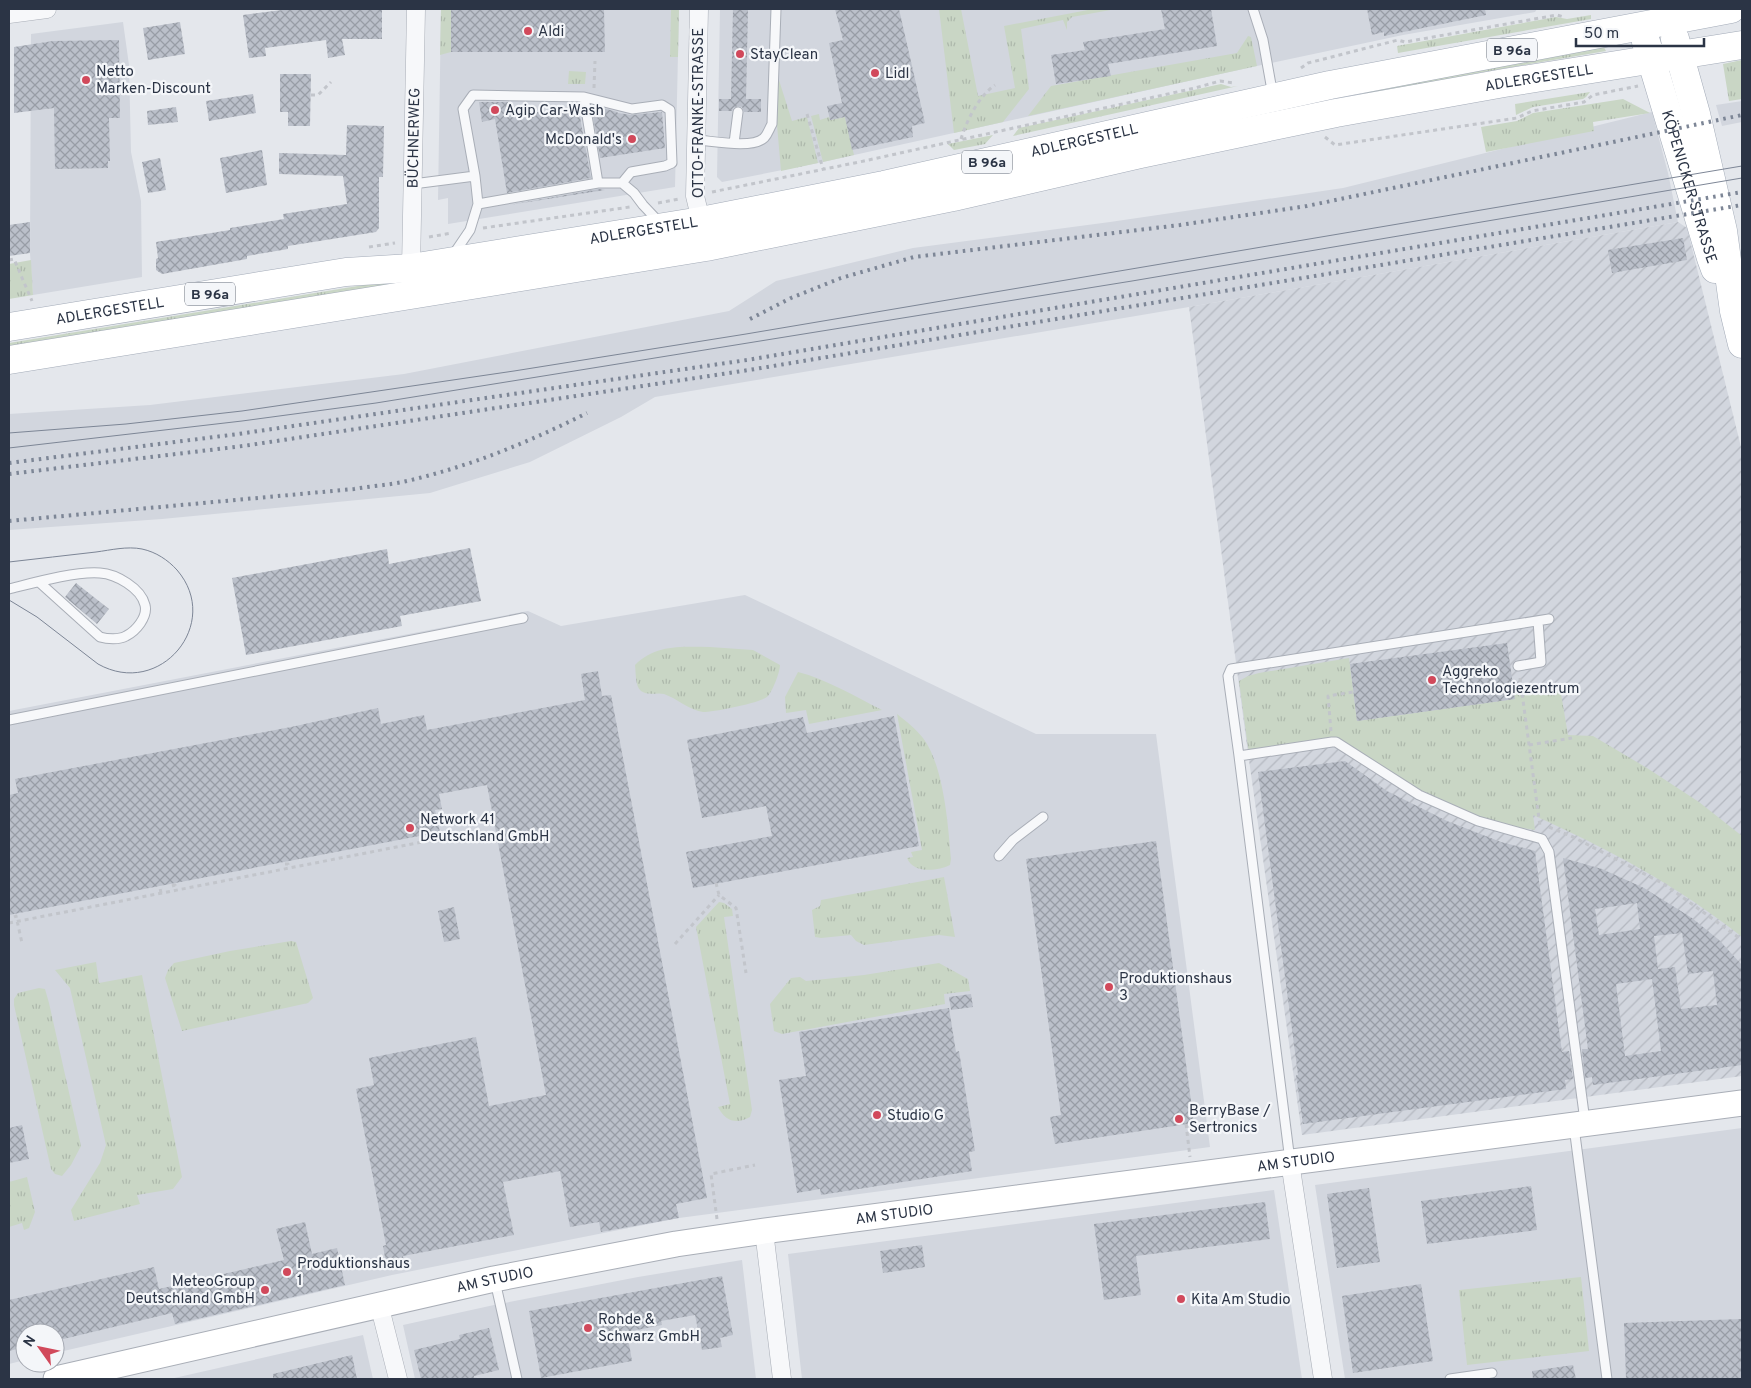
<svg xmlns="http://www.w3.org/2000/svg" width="1751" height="1388" font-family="Overpass,sans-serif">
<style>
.built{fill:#d2d6de}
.industrial{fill:url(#industrial-furrows)}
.grass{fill:url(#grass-tufts)}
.building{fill:url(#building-cross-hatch);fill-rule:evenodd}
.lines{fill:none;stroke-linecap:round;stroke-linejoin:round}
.lane-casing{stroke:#a9aeb7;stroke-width:11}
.street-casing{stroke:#a9aeb7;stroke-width:19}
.secondary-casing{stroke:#a9aeb7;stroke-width:27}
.primary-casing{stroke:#a3abb8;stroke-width:29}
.path{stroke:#c2c5cb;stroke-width:3;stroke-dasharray:4 4;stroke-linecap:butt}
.lane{stroke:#f7f8fa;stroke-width:9}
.street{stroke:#f7f8fa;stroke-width:18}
.secondary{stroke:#fff;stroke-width:25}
.primary{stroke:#fff;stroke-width:28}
.tram{stroke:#7d8696;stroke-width:1}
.rail{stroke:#7d8696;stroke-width:4;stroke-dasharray:2.5 5;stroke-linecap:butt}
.poi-dot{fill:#d1495b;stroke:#f4f6f9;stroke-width:2}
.labels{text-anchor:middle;stroke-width:4.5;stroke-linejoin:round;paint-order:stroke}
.shield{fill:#f4f6f9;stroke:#676e7b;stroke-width:1}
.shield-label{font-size:14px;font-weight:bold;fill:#2b3445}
.poi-label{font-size:15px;fill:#2b3445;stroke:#f4f6f9;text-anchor:start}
.street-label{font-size:15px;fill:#2b3445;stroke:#f4f6f9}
</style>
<defs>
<pattern id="industrial-furrows" width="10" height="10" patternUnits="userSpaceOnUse" patternTransform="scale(1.25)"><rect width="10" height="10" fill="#d2d6de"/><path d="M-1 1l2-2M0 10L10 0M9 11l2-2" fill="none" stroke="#b4b8c0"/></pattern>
<pattern id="grass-tufts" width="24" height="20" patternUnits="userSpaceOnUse" patternTransform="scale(1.25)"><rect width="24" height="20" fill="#c9d6c5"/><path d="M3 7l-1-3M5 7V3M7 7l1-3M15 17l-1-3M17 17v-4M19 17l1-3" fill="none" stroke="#adb8ab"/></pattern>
<pattern id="building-cross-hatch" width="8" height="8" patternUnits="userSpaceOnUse" patternTransform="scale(1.25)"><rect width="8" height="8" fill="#bbc0ca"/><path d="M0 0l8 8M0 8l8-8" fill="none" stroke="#989da6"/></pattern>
</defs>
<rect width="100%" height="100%" fill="#e4e7ec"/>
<path class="built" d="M441,9H679L675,187L448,224V198L438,200Z
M720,9H1537L1535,12L1403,35L1229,72L818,163L722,182L717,177Z
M123,22L129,65L131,152L141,201L142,277L33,295L30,253L31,34Z
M1742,101V122L1722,126L1716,105Z
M1652,112L1668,173L1678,222L1189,307L655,397L621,417L530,462L430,493L162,519L9,530V414L150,405L404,374L729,311L776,281L913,248L1110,222L1343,188Z
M745,595L1036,734H1156L1210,1147L679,1218L392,1275L55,1353V1333H25V1360L9,1364V711L528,611L561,626Z
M1742,1128V1379H1345L1315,1185Z
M1274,1190L1302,1379H802L788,1254Z
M742,1260L756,1379H415L403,1325L494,1305L638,1277Z
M363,1335L373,1379H170Z"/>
<path class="industrial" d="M1678,222L1687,228L1742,451V1076L1302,1135L1247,746L1189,307Z"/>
<path class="grass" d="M441,9H451V52L440,55Z
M671,9H679L678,57H670Z
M939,9H961L978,96L1015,88L1004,26L1093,9H1116L1072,17L1067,22V30L1063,20L1021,29L1029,89L1003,122L954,133Z
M1591,15V19L1398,53L1397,46L1556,17L1567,19Z
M1248,36L1251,37L1257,66L1028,116L1051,86L1237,53Z
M1602,44L1606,51L1478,73L1350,98L1404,80Z
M1742,60V99L1729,101L1723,64Z
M569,71L586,72L585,84H568Z
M778,77L792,121L807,117L818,163L781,171L777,125Z
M1221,84L1231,87L1238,86L1013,136L1019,128Z
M1590,92L1586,97L1583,99L1533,107L1516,115L1515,104Z
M1623,99L1650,113L1593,122L1594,131L1486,152L1481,127L1517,121L1533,113Z
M819,114L820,120L829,117L830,120L845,117L854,155L823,162L811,116Z
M993,135L985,144L954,150L948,144Z
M681,233L682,241L9,350V343Z
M31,260L33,295L9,299V264Z
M710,647L753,650L780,665C780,672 772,693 767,697C759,703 714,712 703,712C691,711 676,698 664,694C657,692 648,696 641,691C635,686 636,673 635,665C656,644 682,647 710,647Z
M1349,658L1357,721L1514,699V694L1560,688L1568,735L1593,736L1647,768L1699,802L1742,836V937C1678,886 1607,848 1533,815L1535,830L1478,821L1419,795L1336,742L1249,755L1239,681L1248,676L1259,673Z
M798,672C826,679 856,697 882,710L809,724L806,710L786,713L785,697Z
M897,714C906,721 916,729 923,738C944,766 948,825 951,859L950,865C938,871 913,874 907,858L913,857L911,852L922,850Z
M944,877L955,937L939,935L864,945L856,941L851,935L821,938L815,937L812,910L820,906L821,900Z
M719,902L724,903L732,909L733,916L724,917L752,1110L750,1117C736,1125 725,1121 718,1107L730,1104L696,927Z
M291,941L296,942L313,998L308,1003L182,1031L165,978L168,970L174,963L230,951Z
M96,962L99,983L142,975L182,1177L173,1189L137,1195L140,1204L74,1221L71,1210L100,1163L106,1145L70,988L55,970Z
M939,963L968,979L970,991L944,994L945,1004L782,1034L774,1031L770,1004L791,978L800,977L806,981L864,975Z
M39,988L45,989L49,1003L81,1146L71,1165L62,1176L55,1174L51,1169L14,1005V999L18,993Z
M27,1177L35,1212L29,1228L24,1230L22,1223L9,1227V1182Z
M1581,1277L1589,1351L1467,1365L1459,1290Z"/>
<path class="building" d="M290,9H382V39H342L345,55L328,58L326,40L265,48L266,56L249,58L243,15Z
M451,9H604L605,52H451Z
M733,9H748L746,99H761V112H744L742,107L738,106L733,108L732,111H719V99H731Z
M835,9H899L925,123L912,126L913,137L852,150L845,117L830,120L827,106L842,103L829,43L843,40Z
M1161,9H1211L1217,46L1108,64L1111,76L1056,84L1051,55L1085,50L1083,42L1165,29Z
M1367,9H1485L1486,15L1384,36V32L1372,35Z
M180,22L185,54L148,60L143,28Z
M119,40L120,118H109L110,161H108V168L55,169L54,108L14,113V47L53,41Z
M280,74H311L310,126H288V112H280Z
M253,94L256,113L209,121L206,101Z
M479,102H508L511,116L578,106L591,178L507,193L495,119L482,122Z
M176,107L178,122L148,125L147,111Z
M603,108L617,112L618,113L631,115L662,112L665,148L600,158L592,110Z
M347,125L384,126L383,177H379V228L376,232L288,246V249L247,256V259L162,274L156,270V259L158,258L156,242L230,230V228L284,219L283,214L347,204L343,176L279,174V153L346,155Z
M262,150L267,185L226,193L220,158Z
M160,158L166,190L148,193L142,162Z
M599,189L605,190L509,205Z
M30,222V253L9,256V225Z
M1683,238L1687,260L1612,273L1608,250Z
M470,548L481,601L400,616L402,626L246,655L232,578L387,549L389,564Z
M76,583L109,609L97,624L65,597Z
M1507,643L1515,699L1357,721L1350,664Z
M598,671L602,696L611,695L707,1198L676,1204L679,1218L601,1232L599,1222L570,1227L560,1171L503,1182L514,1235L403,1256L405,1266L387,1269L383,1246L386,1245L356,1089L374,1085L369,1058L476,1037L489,1106L546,1095L487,785L439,794L442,809L435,810L440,832L9,915V795L18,793L15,779L291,727L378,708L381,724L424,715L427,730L585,700L581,674Z
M894,716L919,846L693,888L686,852L772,836L766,806L702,818L687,740L803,717L807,733Z
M1345,761L1387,791L1447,821L1501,842L1535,851L1562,1052L1569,1051L1573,1079L1565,1080L1566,1089L1303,1124L1296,1075H1298L1258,772Z
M1156,841L1194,1123L1055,1144L1050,1117L1061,1115L1026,859Z
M1563,858L1602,869L1644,888L1692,918L1719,940L1742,965V1065L1593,1085L1592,1077L1585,1078L1582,1049H1588ZM1637,903L1640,929L1599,935L1595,909ZM1682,933L1688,974L1713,971L1717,1005L1681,1009L1675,967L1658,969L1654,936ZM1652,979L1661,1051L1625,1056L1616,984Z
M454,907L460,939L444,942L438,911Z
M971,994L973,1007L951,1010L949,997Z
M949,1008L956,1052L959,1051L975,1151L969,1152L972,1171L821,1195L820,1189L797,1193L779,1080L806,1076L799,1032Z
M22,1125L29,1159L9,1163V1128Z
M1531,1186L1537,1230L1427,1244L1421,1201Z
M1369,1188L1380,1262L1337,1268L1327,1194Z
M1265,1202L1270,1239L1136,1256L1141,1295L1104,1300L1094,1224Z
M305,1222L312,1254L337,1248L345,1285L175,1324L172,1313L55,1341V1333H25V1347L9,1351V1300L154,1267L159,1289L284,1260L276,1229Z
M922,1245L925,1267L883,1273L880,1251Z
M722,1276L733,1335L720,1338L722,1347L702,1350L695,1315L661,1321L662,1325L627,1332L632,1361L541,1378L529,1311Z
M1421,1284L1433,1361L1353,1373L1342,1296Z
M1742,1319V1379H1626L1624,1323Z
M489,1328L499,1370L474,1376V1379H421L414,1350L460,1339L459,1335Z
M352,1355L357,1379H273V1374Z
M1573,1365L1576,1379H1533L1532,1371Z"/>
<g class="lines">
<defs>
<path id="lane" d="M1253,9L1263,40L1273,96
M697,140C713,141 752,149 764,138C768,134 769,129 772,124L776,9
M734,143L738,112
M598,183H622L634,193L643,205L660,223
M413,184L475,176
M478,204L598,183L584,97
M453,255L470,230L478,204L475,176L463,109L473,95L584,97L632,109L662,105L670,110L672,163L665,166L631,172L622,183
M9,589C33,583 75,571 100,573C116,574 141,588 145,605C148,617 136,631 126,636C119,640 107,639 100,637L39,582
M1518,666L1541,662L1538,621
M9,720L523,618
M1239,756L1228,676L1231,669L1549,619
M999,856L1013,840L1043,817
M1574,1127L1607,1379
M1290,1161L1239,756L1332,742H1336L1419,795L1478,821L1542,839L1549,852L1585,1121
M495,1281L517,1379
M1450,1379L1492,1373"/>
<g id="street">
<path d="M699,9L695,196L701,221"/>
<path d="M9,14L47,9"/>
<path id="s1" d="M411,268L416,9"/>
<path d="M1290,1162L1323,1379"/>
<path d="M764,1231L782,1379"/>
<path d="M379,1304L398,1379"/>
</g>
<g id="secondary">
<path id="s2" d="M56,1379L494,1279L676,1244L764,1231L1742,1103"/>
</g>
<g id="primary">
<path d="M1675,39L1696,114L1723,231L1734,311L1742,344"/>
<path id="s3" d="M1646,42L1711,258L1715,269"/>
<path id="s4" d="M9,327L346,272L411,268L701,221L884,185L1330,85L1731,9"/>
<path id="s5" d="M9,360L706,247L953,197L1140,154L1336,113L1504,83L1742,45"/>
</g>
</defs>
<use href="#lane" class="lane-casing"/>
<use href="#street" class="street-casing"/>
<use href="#secondary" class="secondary-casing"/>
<use href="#primary" class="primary-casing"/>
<path class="path" d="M1301,68L1308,63L1398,40L1405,42L1557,15L1564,17
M594,88L595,61
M311,95H318L331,82
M807,114L823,169
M1325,137L1335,145L1517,118L1532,111L1584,102L1593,95L1638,86
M961,139C967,120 978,97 995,85
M712,192L864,161L1195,88L1220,81L1234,83
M658,203L679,199
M483,228L630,207
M429,237L452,233
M369,247L395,243
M9,260L14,259L32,301
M1520,678L1540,826
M1331,731L1328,696L1353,692
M1529,745L1572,738
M1549,827L1573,837L1664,884L1742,940
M285,864H288L289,868
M716,883L719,895L736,908L746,973
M172,886L175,885L176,890
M161,893L160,888H163
M14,917L16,916L22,943
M9,923L427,841L426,836L432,835
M675,944L719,895
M1186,1124L1190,1157
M717,1219L711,1174L755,1165"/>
<use href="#lane" class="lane"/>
<use href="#street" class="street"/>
<use href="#secondary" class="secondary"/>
<use href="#primary" class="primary"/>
<path class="tram" d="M9,433L126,424L242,411L514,371L746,334L1742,166
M9,448L242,421L376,403L1132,281L1742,178
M9,562C38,559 67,555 96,552C111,550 127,546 142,549C156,552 168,560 177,570C223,623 160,699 98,664L37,617L9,600"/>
<path class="rail" d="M750,319L791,298L841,278L914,257L1180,225L1307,206L1742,115
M9,463L238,434L747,360L1742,192
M9,474L243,446L749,370L1742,205
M9,521L354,489C371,486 390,485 407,481C471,466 529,442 587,413"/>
</g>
<g class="poi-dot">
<circle cx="528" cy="31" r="5"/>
<circle cx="740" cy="54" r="5"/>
<circle cx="875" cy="73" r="5"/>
<circle cx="86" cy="80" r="5"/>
<circle cx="495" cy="110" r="5"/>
<circle cx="632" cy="139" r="5"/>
<circle cx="1432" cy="680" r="5"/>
<circle cx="410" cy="828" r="5"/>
<circle cx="1109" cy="987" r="5"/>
<circle cx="877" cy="1115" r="5"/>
<circle cx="1179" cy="1119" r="5"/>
<circle cx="287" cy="1272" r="5"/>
<circle cx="265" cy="1290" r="5"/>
<circle cx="1181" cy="1299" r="5"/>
<circle cx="588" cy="1328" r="5"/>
</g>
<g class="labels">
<g class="shield">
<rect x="1487" y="38.5" width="50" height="23" rx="4"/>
<rect x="962" y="150.5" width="50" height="23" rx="4"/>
<rect x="185" y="282.5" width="50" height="23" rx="4"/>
</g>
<g class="shield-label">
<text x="1512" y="55">B 96a</text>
<text x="987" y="167">B 96a</text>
<text x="210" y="299">B 96a</text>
</g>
<g class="poi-label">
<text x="538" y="36">Aldi</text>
<text x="750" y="59">StayClean</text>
<text x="96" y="76">Netto<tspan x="96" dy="17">Marken-Discount</tspan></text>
<text x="885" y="78">Lidl</text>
<text x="505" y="115">Agip Car-Wash</text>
<text x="622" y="144" text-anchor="end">McDonald's</text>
<text x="1442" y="676">Aggreko<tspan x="1442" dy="17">Technologiezentrum</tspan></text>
<text x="420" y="824">Network 41<tspan x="420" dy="17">Deutschland GmbH</tspan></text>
<text x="1119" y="983">Produktionshaus<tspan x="1119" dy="17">3</tspan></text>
<text x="1189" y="1115">BerryBase /<tspan x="1189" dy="17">Sertronics</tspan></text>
<text x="887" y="1120">Studio G</text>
<text x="297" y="1268">Produktionshaus<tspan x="297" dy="17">1</tspan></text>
<text x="255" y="1286" text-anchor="end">MeteoGroup<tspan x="255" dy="17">Deutschland GmbH</tspan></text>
<text x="1191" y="1304">Kita Am Studio</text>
<text x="598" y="1324">Rohde &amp;<tspan x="598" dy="17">Schwarz GmbH</tspan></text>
</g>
<g class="street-label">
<text dy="5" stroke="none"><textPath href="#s5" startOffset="1556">ADLERGESTELL</textPath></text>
<text transform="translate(698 113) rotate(-90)" y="5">OTTO-FRANKE-STRASSE</text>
<text dy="5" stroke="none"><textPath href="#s1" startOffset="130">BÜCHNERWEG</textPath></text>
<text dy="5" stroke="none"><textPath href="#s4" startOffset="1092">ADLERGESTELL</textPath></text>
<text dy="5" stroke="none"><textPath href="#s3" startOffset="151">KÖPENICKER STRASSE</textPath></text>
<text dy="5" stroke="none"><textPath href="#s4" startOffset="642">ADLERGESTELL</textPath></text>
<text dy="5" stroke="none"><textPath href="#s4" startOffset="102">ADLERGESTELL</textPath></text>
<text dy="5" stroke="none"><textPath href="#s2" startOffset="1260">AM STUDIO</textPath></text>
<text dy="5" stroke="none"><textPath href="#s2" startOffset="855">AM STUDIO</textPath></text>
<text dy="5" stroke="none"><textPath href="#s2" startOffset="450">AM STUDIO</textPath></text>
</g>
</g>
<rect width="1751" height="1388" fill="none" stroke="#2b3445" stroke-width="20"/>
<g transform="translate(40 1348) rotate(303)"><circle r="24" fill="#f4f6f9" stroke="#a4a8b1"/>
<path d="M0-4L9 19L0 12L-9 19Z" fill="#d1495b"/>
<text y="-8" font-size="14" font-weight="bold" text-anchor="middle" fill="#2b3445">N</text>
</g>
<path d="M1576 38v8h128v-8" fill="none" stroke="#2b3445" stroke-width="2.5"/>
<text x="1584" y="38" font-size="15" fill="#2b3445" stroke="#f4f6f9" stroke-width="4" paint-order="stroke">50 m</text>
</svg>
